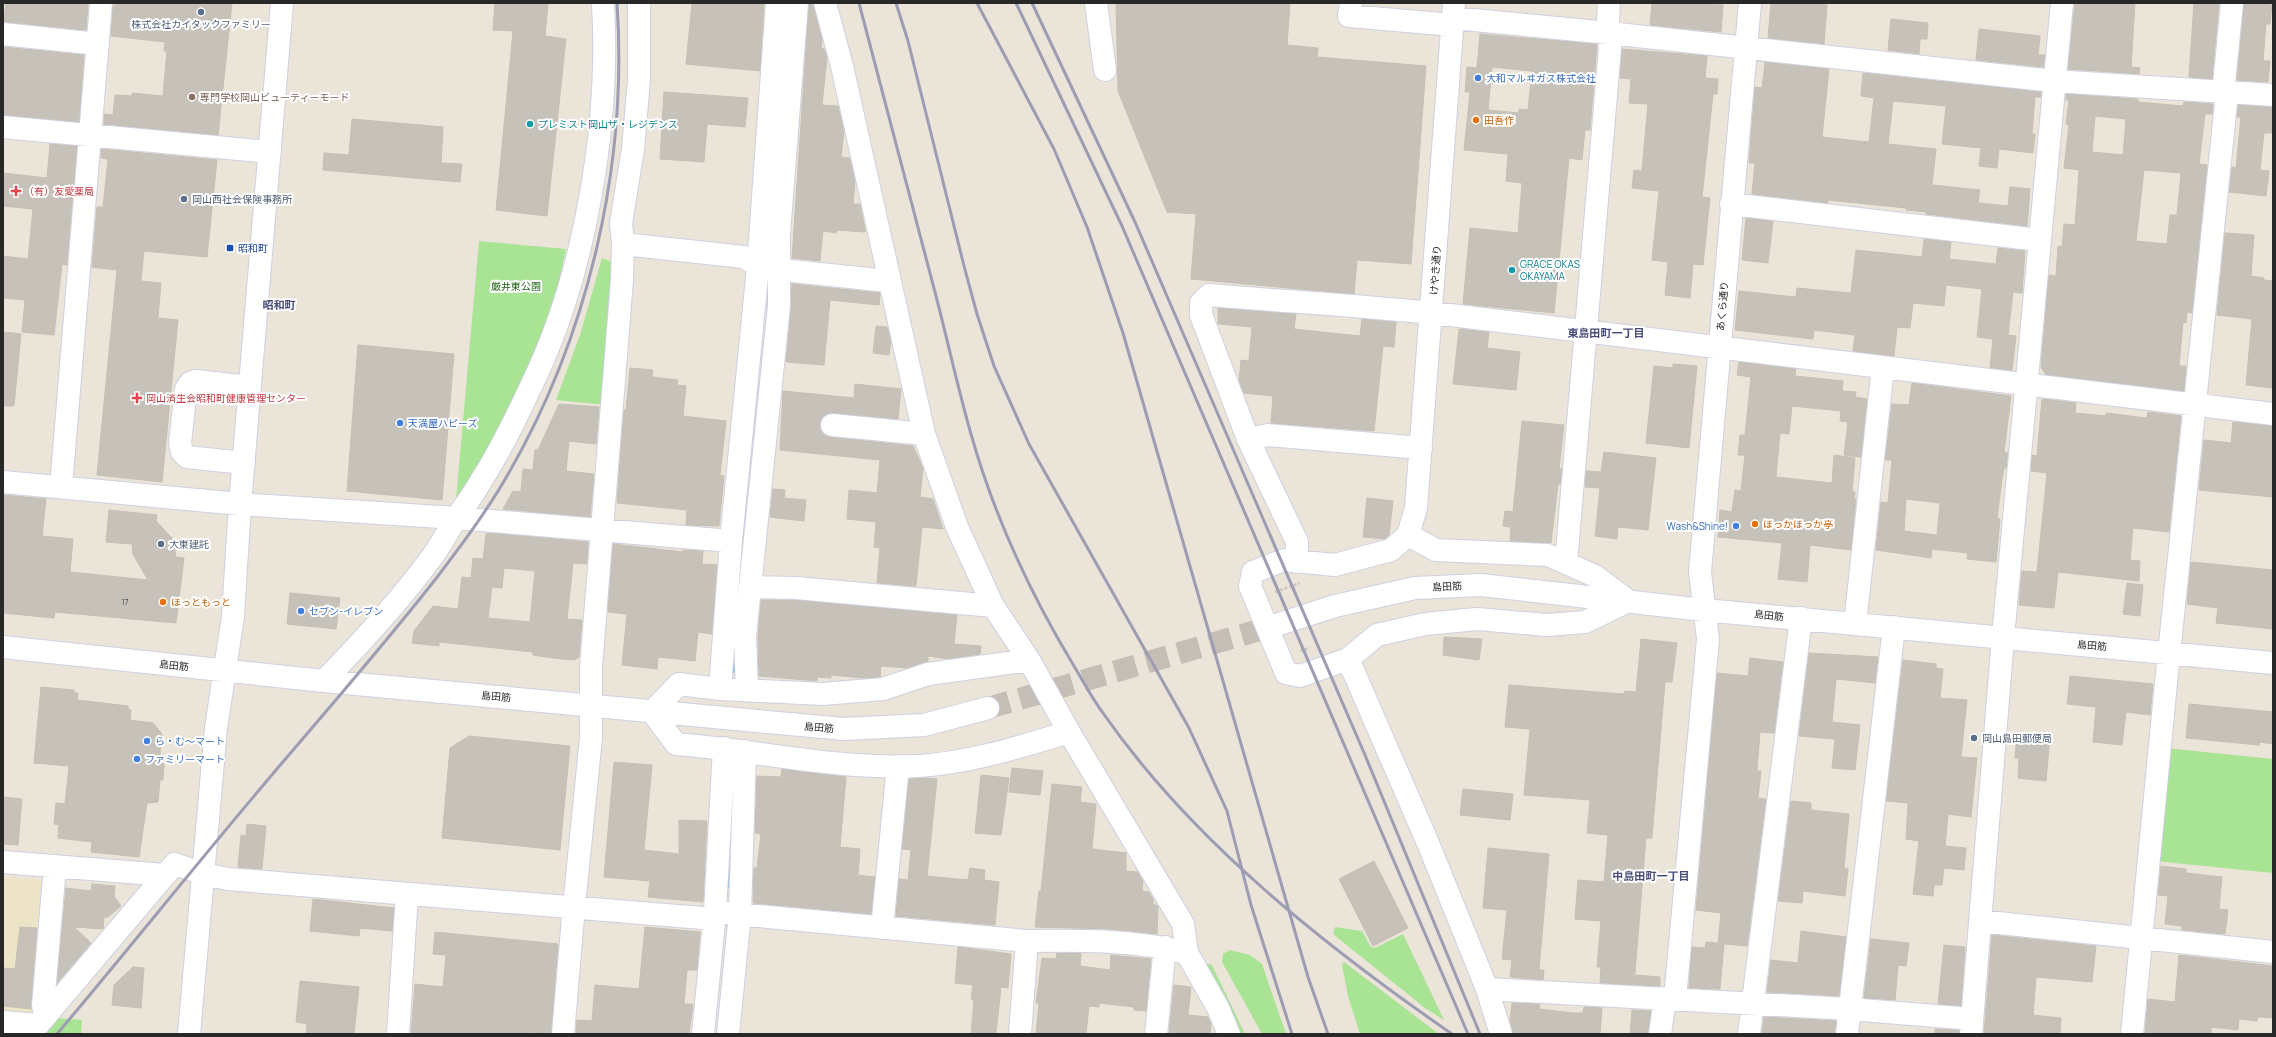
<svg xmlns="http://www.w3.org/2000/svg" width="2276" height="1037" font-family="Manrope,'Noto Sans JP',sans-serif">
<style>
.education{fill:#ede4c7}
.green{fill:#a9e394}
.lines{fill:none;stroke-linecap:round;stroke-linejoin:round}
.stream{stroke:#69c1ef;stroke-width:6}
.building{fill:#c6c1b9;stroke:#c6c0b3;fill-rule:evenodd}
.minor-tunnel{stroke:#c4beb6;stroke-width:22;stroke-dasharray:22 11;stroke-linecap:butt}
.minor-casing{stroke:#ced0e1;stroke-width:24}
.path{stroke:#c7c7c7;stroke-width:2.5;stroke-dasharray:3 2;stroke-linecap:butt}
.minor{stroke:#fff;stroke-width:22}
.rail{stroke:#9c9db3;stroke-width:3}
.service-dot{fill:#5c6f8a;stroke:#fff;stroke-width:1.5}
.shop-dot{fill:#3f7fe0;stroke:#fff;stroke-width:1.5}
.education-dot{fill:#8d6e63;stroke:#fff;stroke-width:1.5}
.food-dot{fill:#e8710a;stroke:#fff;stroke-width:1.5}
.culture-dot{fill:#0f9aa8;stroke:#fff;stroke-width:1.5}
.health-dot{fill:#e0444e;stroke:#fff;stroke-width:1.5}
.transit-dot{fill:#1a4fb4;stroke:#fff;stroke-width:1.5}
.labels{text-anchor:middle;stroke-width:4;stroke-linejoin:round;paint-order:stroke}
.number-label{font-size:8px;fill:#504e4c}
.service-label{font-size:10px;fill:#4e5e75;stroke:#fff;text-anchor:start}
.shop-label{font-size:10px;fill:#366cbe;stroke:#fff;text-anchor:start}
.education-label{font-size:10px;fill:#785e54;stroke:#fff;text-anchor:start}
.food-label{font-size:10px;fill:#c56008;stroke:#fff;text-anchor:start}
.culture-label{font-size:10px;fill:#0d838f;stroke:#fff;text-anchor:start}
.health-label{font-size:10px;fill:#be3a42;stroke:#fff;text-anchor:start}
.transit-label{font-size:10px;fill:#164399;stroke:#fff;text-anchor:start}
.street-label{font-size:10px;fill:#282828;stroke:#fff}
.park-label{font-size:10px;fill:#226418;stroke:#fff}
.neighbourhood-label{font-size:11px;font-weight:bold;fill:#484d78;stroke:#fff}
</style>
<rect width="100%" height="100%" fill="#ebe4d9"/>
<path class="education" d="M3,877L46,880L35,1017L3,1015Z"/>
<path class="green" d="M479,241L566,249L553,309L527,373L476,475L456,500Z
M602,258L617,264L606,405L556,400L580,335Z
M2166,748L2273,759V873L2155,861Z
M1335,927L1362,931L1371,947L1375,948L1403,934L1444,1020L1425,1008L1333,934Z
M1230,950L1250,955L1262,964L1286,1034H1262L1222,962L1223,954Z
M1344,962L1439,1034H1360L1348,996L1342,965Z
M1207,964L1212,965L1245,1034H1235L1204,968Z
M55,1018L82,1020L81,1034H40Z"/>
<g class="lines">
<path class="stream" d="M735,670V654
M730,885L732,806"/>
</g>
<path class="building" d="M6,3L88,4L86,30L4,22Z
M116,3H232L218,135L104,124V114L113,115L115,95L132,96V93L163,96L167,51H164L165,42L111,36L113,6H115Z
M495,3H548L545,36L566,39L547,216L496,210L513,31L493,30Z
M692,3H764L760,71L686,64Z
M809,3H813L822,40L821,48L824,49L827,57L822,105L838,106L844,130L841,157L850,158L855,182L853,204H860L865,229V232L837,230L836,233L823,231L820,261L792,258Z
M1116,3H1290L1287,45L1318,48L1317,57L1426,66L1411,264L1357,260L1354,294L1191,279L1196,214L1167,212L1118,91Z
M1652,3L1723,5L1721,32L1650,25Z
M1771,3L1827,5L1824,44L1768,38Z
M2075,3H2135L2131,67L2140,68L2139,74L2068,69Z
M2194,3H2219L2212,79L2189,77Z
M2244,3L2272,5L2270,24H2266L2263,61H2270L2268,82L2237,80Z
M1891,19L1928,23L1927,39H1920L1919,54L1888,50Z
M1979,29L2040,36L2038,55H2045L2043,67L1976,60Z
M1480,34L1597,44L1590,130H1585L1582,160L1569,158L1554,313L1463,304L1470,228L1518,233L1522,183L1506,181L1508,154L1464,150L1470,92H1465L1467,67L1477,68ZM1492,67L1532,71L1528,110L1519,109V113L1488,110Z
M3,47L84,55L79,122L3,115Z
M1622,49L1707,56L1705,78L1718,79L1717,94H1713L1702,197L1710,198L1703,265L1693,264L1690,298L1665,295L1668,262L1652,260L1659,191L1632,188L1634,170L1642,171L1648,104L1629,103L1631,79L1620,78Z
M1765,62L1829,69L1822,137L1869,142L1874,98L1861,96L1863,73L2041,92V97H2035L2032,134H2035L2033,153L1999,149L1997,168L1979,166L1981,148L1942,144L1946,106L1893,101L1888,144L1936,149L1932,185L1980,190L1978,203L2008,206L2010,187L2030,189L2027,226L1926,214V212L1906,210V208L1828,200V203L1752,194L1755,163H1749L1755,87L1762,88Z
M664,92L748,98L745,127L707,124L704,162L660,159Z
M2066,94L2138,99V102L2183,106L2184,102L2213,104L2212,114H2205L2199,164L2207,165L2192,313L2187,312L2186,323L2183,322L2179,366H2186L2184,391L2046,375L2041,367L2049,275L2056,276L2058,246L2062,247L2064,224L2075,225L2077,200L2079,170L2064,168L2069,125L2066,124L2069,100H2066ZM2095,116L2126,119L2123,155L2092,152ZM2144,170L2181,173L2177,215H2170L2167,244L2136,241Z
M2238,105L2273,107V133H2264L2260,170L2269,171L2266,196L2229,192L2232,167L2236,168L2241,117H2237Z
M352,119L443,127L441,163L462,164L460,182L323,170L324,153L349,155Z
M50,144L77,146L67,265L62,264L54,335L22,332L25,300L3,298V256L28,259L33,209L3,206V173L47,178Z
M101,149L217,160L207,257L144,251L141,281L161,283L158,318L178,320L162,482L97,475L117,270L92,267L97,207H103L108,159L101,158Z
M1746,218L1773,221L1768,263L1742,260Z
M2225,233L2254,235L2251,276L2264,278V280L2273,281V388L2246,385L2252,319L2217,315Z
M1924,239L1951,242L1949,259L1996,264L1998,248L2025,251L2022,293L2013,292L2008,335L2016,336L2012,371L1990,368L1993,339L1977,337L1982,289L1946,285L1944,306L1913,303L1910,328L1897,327L1894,356L1853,351L1855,335L1814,330L1813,339L1735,330L1739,291L1796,297L1797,288L1851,293L1856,250L1922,257Z
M792,284L880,293L879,305L830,300L824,365L786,362L791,307Z
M1218,308L1296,314L1294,329L1360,336L1362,319L1396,322L1394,347L1383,346L1374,431L1271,423L1273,396L1244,393L1239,381L1241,360L1249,361L1252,327L1218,324Z
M876,326L887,327L891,341L889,355L873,353Z
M1459,329L1489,332L1487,348L1520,352L1516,390L1453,384Z
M3,332L21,334L14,406H3Z
M358,345L454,354L442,500L347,491Z
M1739,362L1796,369L1795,376L1843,381L1842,391L1856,392L1855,397L1867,399L1861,457L1844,455L1848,422L1840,421L1841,411L1792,406L1789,434L1780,433L1776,477L1832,483L1834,455L1855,458L1852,492H1855L1854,499H1856L1851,550L1810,545L1807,582L1778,579L1782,543L1718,537L1720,510L1732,512L1735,490L1741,491L1745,455H1738L1740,435H1745L1751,377L1737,375Z
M1673,364L1697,366L1689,448L1646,443L1654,366L1673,368Z
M630,368L653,370L652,377L678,380L677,385L686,386L683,416L726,421L720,475L724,476L719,526L686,525L687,510L617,503L624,410H626Z
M1912,383L2011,396L2004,452L2008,453L2006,468H2004L2002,479L1997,518L2000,519L1996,562L1967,559L1968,553L1932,549L1931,558L1876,550L1881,502L1888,503L1892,460H1885L1892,404L1909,405ZM1906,499L1940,503L1937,535L1904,531Z
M855,384L901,389L898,419L833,413L822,417L820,423V430L824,435L831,437L913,446L923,468L920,497L933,499L943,529L922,527L916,586L877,583L880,548L874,547L876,522L847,519L849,490L877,493L880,460L780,450L783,391L854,398Z
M2042,399L2076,403L2075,413L2106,416V413L2147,418L2148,412L2181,416L2169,532L2133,528L2130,560L2140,561L2139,581L2058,572L2054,608L2019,605L2022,571L2037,572L2047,473L2031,471L2032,455L2037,456Z
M559,404L599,407L596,444L569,441L566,471L594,474L590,517L503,509L513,491L521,492L523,469L533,470L535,450H538Z
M1522,421L1564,425L1559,469H1562L1560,484H1558L1551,543L1510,541L1511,527L1503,526L1505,511L1513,512Z
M2233,422L2273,426V497L2199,490L2204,440L2231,443Z
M1604,452L1656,458L1648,530L1618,527L1617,539L1595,536L1600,488L1585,487L1586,471L1601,472Z
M773,489L785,490L784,498L806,500L804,521L770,517Z
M4,495L46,499L42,536L73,539L70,572L148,580L133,554L132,544L106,542L109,510L157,515L156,521L173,539L176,557L184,558L176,623L55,612L54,618L3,613Z
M1367,498L1393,501L1389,535L1385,539L1363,537Z
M490,533L588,542L587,564L573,563L567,619L582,620L579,657L575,660L553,658L533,655V652L439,642V646L412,643L414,631L433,606L458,609L462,577L471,578L473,558L483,559L486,534ZM504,568L535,571L530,622L488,618L492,587L502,588Z
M613,544L683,552V550L703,551L702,564L717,565L712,634L698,632L695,661L658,657L657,669L622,665L627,614L608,612Z
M2191,562L2273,570V629L2216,623L2218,608L2187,604Z
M2127,583L2143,585L2140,616L2123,614Z
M290,593L340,598L336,629L287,624Z
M761,600H795L957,615L954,644L981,646L980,654L949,659L928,656V661L907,668L881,666L880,677L863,678L831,675V678L817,677V681L759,676L758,638Z
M1444,637L1482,639L1479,660L1443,655Z
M1641,639L1677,643L1672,682H1665L1652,838H1646L1634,985L1600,983L1601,967H1597L1601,921L1575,919L1578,880L1604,882L1608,835L1587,833L1590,800L1524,795L1530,729L1505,727L1509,685L1597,692L1624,694L1625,691L1636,692Z
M1809,653L1878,657L1875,683L1836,679L1832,722L1860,725L1855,770L1832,768L1835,739L1799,736Z
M1750,658L1783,662L1774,733L1760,732L1757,771H1761L1758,798L1766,799L1747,946L1724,944L1720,989L1689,988L1692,947L1705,948L1706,942L1718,943L1721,913L1696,910L1717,673L1748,676Z
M1903,660L1936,664V668L1943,669L1940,698L1967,700L1961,757L1977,758L1971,817L1948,814L1945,846L1966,848L1964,870L1944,868L1942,885H1934L1933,896L1913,894L1919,841L1906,839L1908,803L1886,801Z
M2070,676L2153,684L2150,715L2126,712L2122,745L2093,742L2096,707L2067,704Z
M41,687L74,690V692L78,693L77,700L128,706V709L131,710L130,720L153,723L162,734L159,763L164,764L163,780H160L158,802L147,803L139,857L91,852L92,842L58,838L59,825L54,824L56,803L65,804L69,766L34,763Z
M2189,704L2273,712V744L2260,742L2259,745L2186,738Z
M2017,734L2050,737L2046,781L2018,778L2019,758H2015Z
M469,736L570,746L560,850L442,838L450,748Z
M614,762L652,765L644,850L679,854V820L707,821L703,902L648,897L650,881L604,877Z
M1012,768L1043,771L1040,795L1009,792Z
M782,769L846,777L840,847L860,849L858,875L875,877L871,914L753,903L754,868H757L761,834L755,833L757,776L781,777Z
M981,775L1009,778L1001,835L975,833Z
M926,778L937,779L927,876L968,880L970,868L985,870L984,880L999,882L995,925L896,916L899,879L908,880L911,850L902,849L909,779Z
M1052,784L1082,787L1080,802L1096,804L1092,849L1126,853V871L1138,872L1143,881L1142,891L1149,892L1153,899V904L1158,906L1157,934L1109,929L1035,927L1039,891H1041Z
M1463,789L1513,794L1510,820L1460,815Z
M3,797L22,799L18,845L3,844Z
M1791,801L1811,803V810L1849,814L1844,868L1848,869L1845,896L1803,891L1802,903L1778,901Z
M247,824L266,826L262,869L238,867L241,835L246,836Z
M1488,848L1549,854L1539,970H1544L1543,980L1510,977L1512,960L1502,959L1507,910L1483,908Z
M1374,861L1408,928L1373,946L1339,879Z
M2161,866L2186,869V873L2222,877L2219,909L2228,910L2225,934L2182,930V926L2165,924L2168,896L2158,895Z
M92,884L115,886L114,896L121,906L108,917H104L103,929L74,927L91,943L57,983L66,888L91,891Z
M313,899L394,908L392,931L360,928L359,936L310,931Z
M20,927L37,928L31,1009L3,1006V968L15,969Z
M645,927L700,932L697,970H687L684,1004H693L689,1034H576L577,1020L592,1021L595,985L639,989Z
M1801,931L1846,937L1839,996L1767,992L1771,960L1798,963Z
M435,932L558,944L551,1034L534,1032V1034H411L415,984L443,987L446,955L433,954Z
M1992,935L2096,946L2092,982L2036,977L2033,1015L2061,1018L2060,1034H1984Z
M1871,939L1909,943L1906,966L1898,965L1895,1000L1864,998Z
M1944,945L1965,947L1961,1006L1938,1004Z
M958,947L1011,954L1008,988L1001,987L996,1034H971L974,1000L971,999L973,985L955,983Z
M1057,953H1081L1080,966L1110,970L1111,955L1151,959L1146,1011L1134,1010V1007L1099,1003V1007L1089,1006L1086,1034H1036L1039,1003H1036L1042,958L1056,959Z
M2179,955L2273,966V1018L2258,1017L2257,1021L2239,1019L2238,1030L2211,1027V1034H2145L2148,999L2175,1002Z
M133,967L144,968L141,1008L112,1005L114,985Z
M1636,975L1660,977V986L1635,985Z
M300,981L359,987L354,1034H306L307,1024L296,1022Z
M1174,985L1191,987L1188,1015L1208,1017L1211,1024L1210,1034H1169Z
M1512,1003L1540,1004L1539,1009L1573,1013H1583L1584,1007L1602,1008L1600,1034H1513L1510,1021Z
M1632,1010L1651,1011L1648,1034H1630Z
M1764,1017L1836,1021L1835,1034H1762Z
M1935,1029L1959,1030V1034H1935Z"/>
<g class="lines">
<path class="minor-tunnel" d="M988,708L1270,627"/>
<defs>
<path id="minor" d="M825,3L842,66L924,434L957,527L993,606L1029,660L1069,732L1183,924L1187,953L1218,1008L1229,1034
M1096,3L1105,70
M1351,3L1349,16L1453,25
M1453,18L1609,33L2054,81L2273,95
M3,34L98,44
M3,127L270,152
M1731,204L2040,240
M623,244L744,257L762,268L888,281
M832,425L924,434
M1248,439L1268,435L1421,448
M244,463L187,457L182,452L180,443L186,389L190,383L196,381L250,387
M3,482L240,504L456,518L731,541
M61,487L101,3
M1408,535L1391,550L1335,565L1284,560L1253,572L1250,586L1286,673L1300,676L1348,659L1377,635L1425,624L1477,619L1547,625L1585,622L1628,601
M1408,535L1416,508L1454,3
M1408,535L1436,550L1548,555L1595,576L1627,600
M1297,562V542L1248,439L1201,315V303L1209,295C1289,302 1370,306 1450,315C1725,346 1998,383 2273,414
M1566,563L1610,48L1608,21L1609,3
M750,587L796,588L993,606
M1855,624L1883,367
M1270,627L1335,606L1415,588L1481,585L1704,610L2273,663
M3,647L324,681L844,729L924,725L988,708
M1348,659L1428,843L1487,989L1850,1009L1972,1019
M1029,660L928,674L883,689L823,694L720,689L679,684L652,712L676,744C756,750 837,770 918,766C970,763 1019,747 1069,732
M324,681C361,643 398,603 429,561C439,548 447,533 456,519C464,506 474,494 481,481C501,450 518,414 534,380C586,271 610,123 603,3
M720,689L731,541L758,267L777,3
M747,690L745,636L779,306V234L797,3
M3,862L165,875L175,864L203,874L228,879L714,919
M715,912L1027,941C1080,940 1136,940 1187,953
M1980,921L2273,952
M882,928L898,766
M1487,989L1501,1034
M1675,999L1708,639L1700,572L1750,3
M45,1017L43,1005L55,866
M3,1022L38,1025L165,875
M189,1034L216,728L233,616L240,504L282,3
M398,1034L407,894
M563,1034L574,906L591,738V667L622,280L623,244L621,223L633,149L639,80V3
M703,1034L715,912L724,748
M728,1034L740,914L745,751
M1020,1034L1027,941
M1156,1034L1165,947
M1660,1034L1665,998
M1749,1034L1801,618
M1847,1034L1894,627
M1971,1034L2003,637L2062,3
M2132,1034L2166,683L2226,103L2224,84L2232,3"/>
</defs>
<use href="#minor" class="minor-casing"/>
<path class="path" d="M1275,592L1300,583
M1300,651L1310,648"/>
<use href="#minor" class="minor"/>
<path class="rail" d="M859,3C885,101 910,199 936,296C948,342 958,389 971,434C994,516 1030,593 1074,666C1083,681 1092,698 1103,713C1192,841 1325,946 1452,1034
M896,3L908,41L964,266L977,314L994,366L1029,444L1189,728L1227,811L1251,905L1292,1034
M977,3L1054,149L1087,227L1123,333L1308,977L1328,1034
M1016,3L1122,226L1468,1034
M1032,3L1135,222L1220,419L1365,755L1480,1034
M57,1034C133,944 206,852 282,763C335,701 388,640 438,576C462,544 487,511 507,476C589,335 628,165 617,3"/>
</g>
<g class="service-dot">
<circle cx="201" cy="12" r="4"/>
<circle cx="184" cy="199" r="4"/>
<circle cx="161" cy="544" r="4"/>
<circle cx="1974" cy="738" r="4"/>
</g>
<g class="shop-dot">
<circle cx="1478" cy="78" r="4"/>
<circle cx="400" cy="423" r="4"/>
<circle cx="1736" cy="526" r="4"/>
<circle cx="301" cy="611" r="4"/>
<circle cx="147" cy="741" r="4"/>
<circle cx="137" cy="759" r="4"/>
</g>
<circle class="education-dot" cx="192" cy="97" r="4"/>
<g class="food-dot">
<circle cx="1476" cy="120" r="4"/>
<circle cx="1755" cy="524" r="4"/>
<circle cx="163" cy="602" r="4"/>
</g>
<g class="culture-dot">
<circle cx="530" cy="124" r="4"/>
<circle cx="1512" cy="270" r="4"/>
</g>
<g class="health-dot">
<path d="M14 185h4v4h4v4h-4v4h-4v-4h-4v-4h4z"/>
<path d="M135 392h4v4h4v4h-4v4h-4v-4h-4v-4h4z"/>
</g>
<rect class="transit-dot" x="226" y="244" width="8" height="8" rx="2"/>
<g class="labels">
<g class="number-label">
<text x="125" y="605">17</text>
</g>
<g class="service-label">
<text x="201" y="28" text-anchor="middle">株式会社カイタックファミリー</text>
<text x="192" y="203">岡山西社会保険事務所</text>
<text x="169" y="548">大東建託</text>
<text x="1982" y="742">岡山島田郵便局</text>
</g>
<g class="shop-label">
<text x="1486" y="82">大和マルヰガス株式会社</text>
<text x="408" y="427">天満屋ハピーズ</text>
<text x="1728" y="530" text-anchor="end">Wash&amp;Shine!</text>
<text x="309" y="615">セブン-イレブン</text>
<text x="155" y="745">ら・む〜マート</text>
<text x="145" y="763">ファミリーマート</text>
</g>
<g class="education-label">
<text x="200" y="101">専門学校岡山ビューティーモード</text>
</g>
<g class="food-label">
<text x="1484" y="124">田吾作</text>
<text x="1763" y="528">ほっかほっか亭</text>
<text x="171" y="606">ほっともっと</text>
</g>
<g class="culture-label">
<text x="538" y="128">プレミスト岡山ザ・レジデンス</text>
<text x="1520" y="268">GRACE OKAS<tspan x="1520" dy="12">OKAYAMA</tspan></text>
</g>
<g class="health-label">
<text x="24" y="195">（有）友愛薬局</text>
<text x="146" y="402">岡山済生会昭和町健康管理センター</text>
</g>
<g class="transit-label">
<text x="238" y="252">昭和町</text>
</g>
<g class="street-label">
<text transform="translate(1435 270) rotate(-86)" y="4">けやき通り</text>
<text transform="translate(1722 306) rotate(-85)" y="4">あくら通り</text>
<text transform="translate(1447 586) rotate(-3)" y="4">島田筋</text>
<text transform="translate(1769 615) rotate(6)" y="4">島田筋</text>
<text transform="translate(2092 645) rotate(5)" y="4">島田筋</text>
<text transform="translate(174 665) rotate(6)" y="4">島田筋</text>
<text transform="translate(496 696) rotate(5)" y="4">島田筋</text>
<text transform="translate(819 727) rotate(5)" y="4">島田筋</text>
</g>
<g class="park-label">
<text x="516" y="290">厳井東公園</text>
</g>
<g class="neighbourhood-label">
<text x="279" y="309">昭和町</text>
<text x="1606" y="337">東島田町一丁目</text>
<text x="1651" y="880">中島田町一丁目</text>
</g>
</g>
<rect width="2276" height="1037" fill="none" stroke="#282828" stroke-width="8"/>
</svg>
